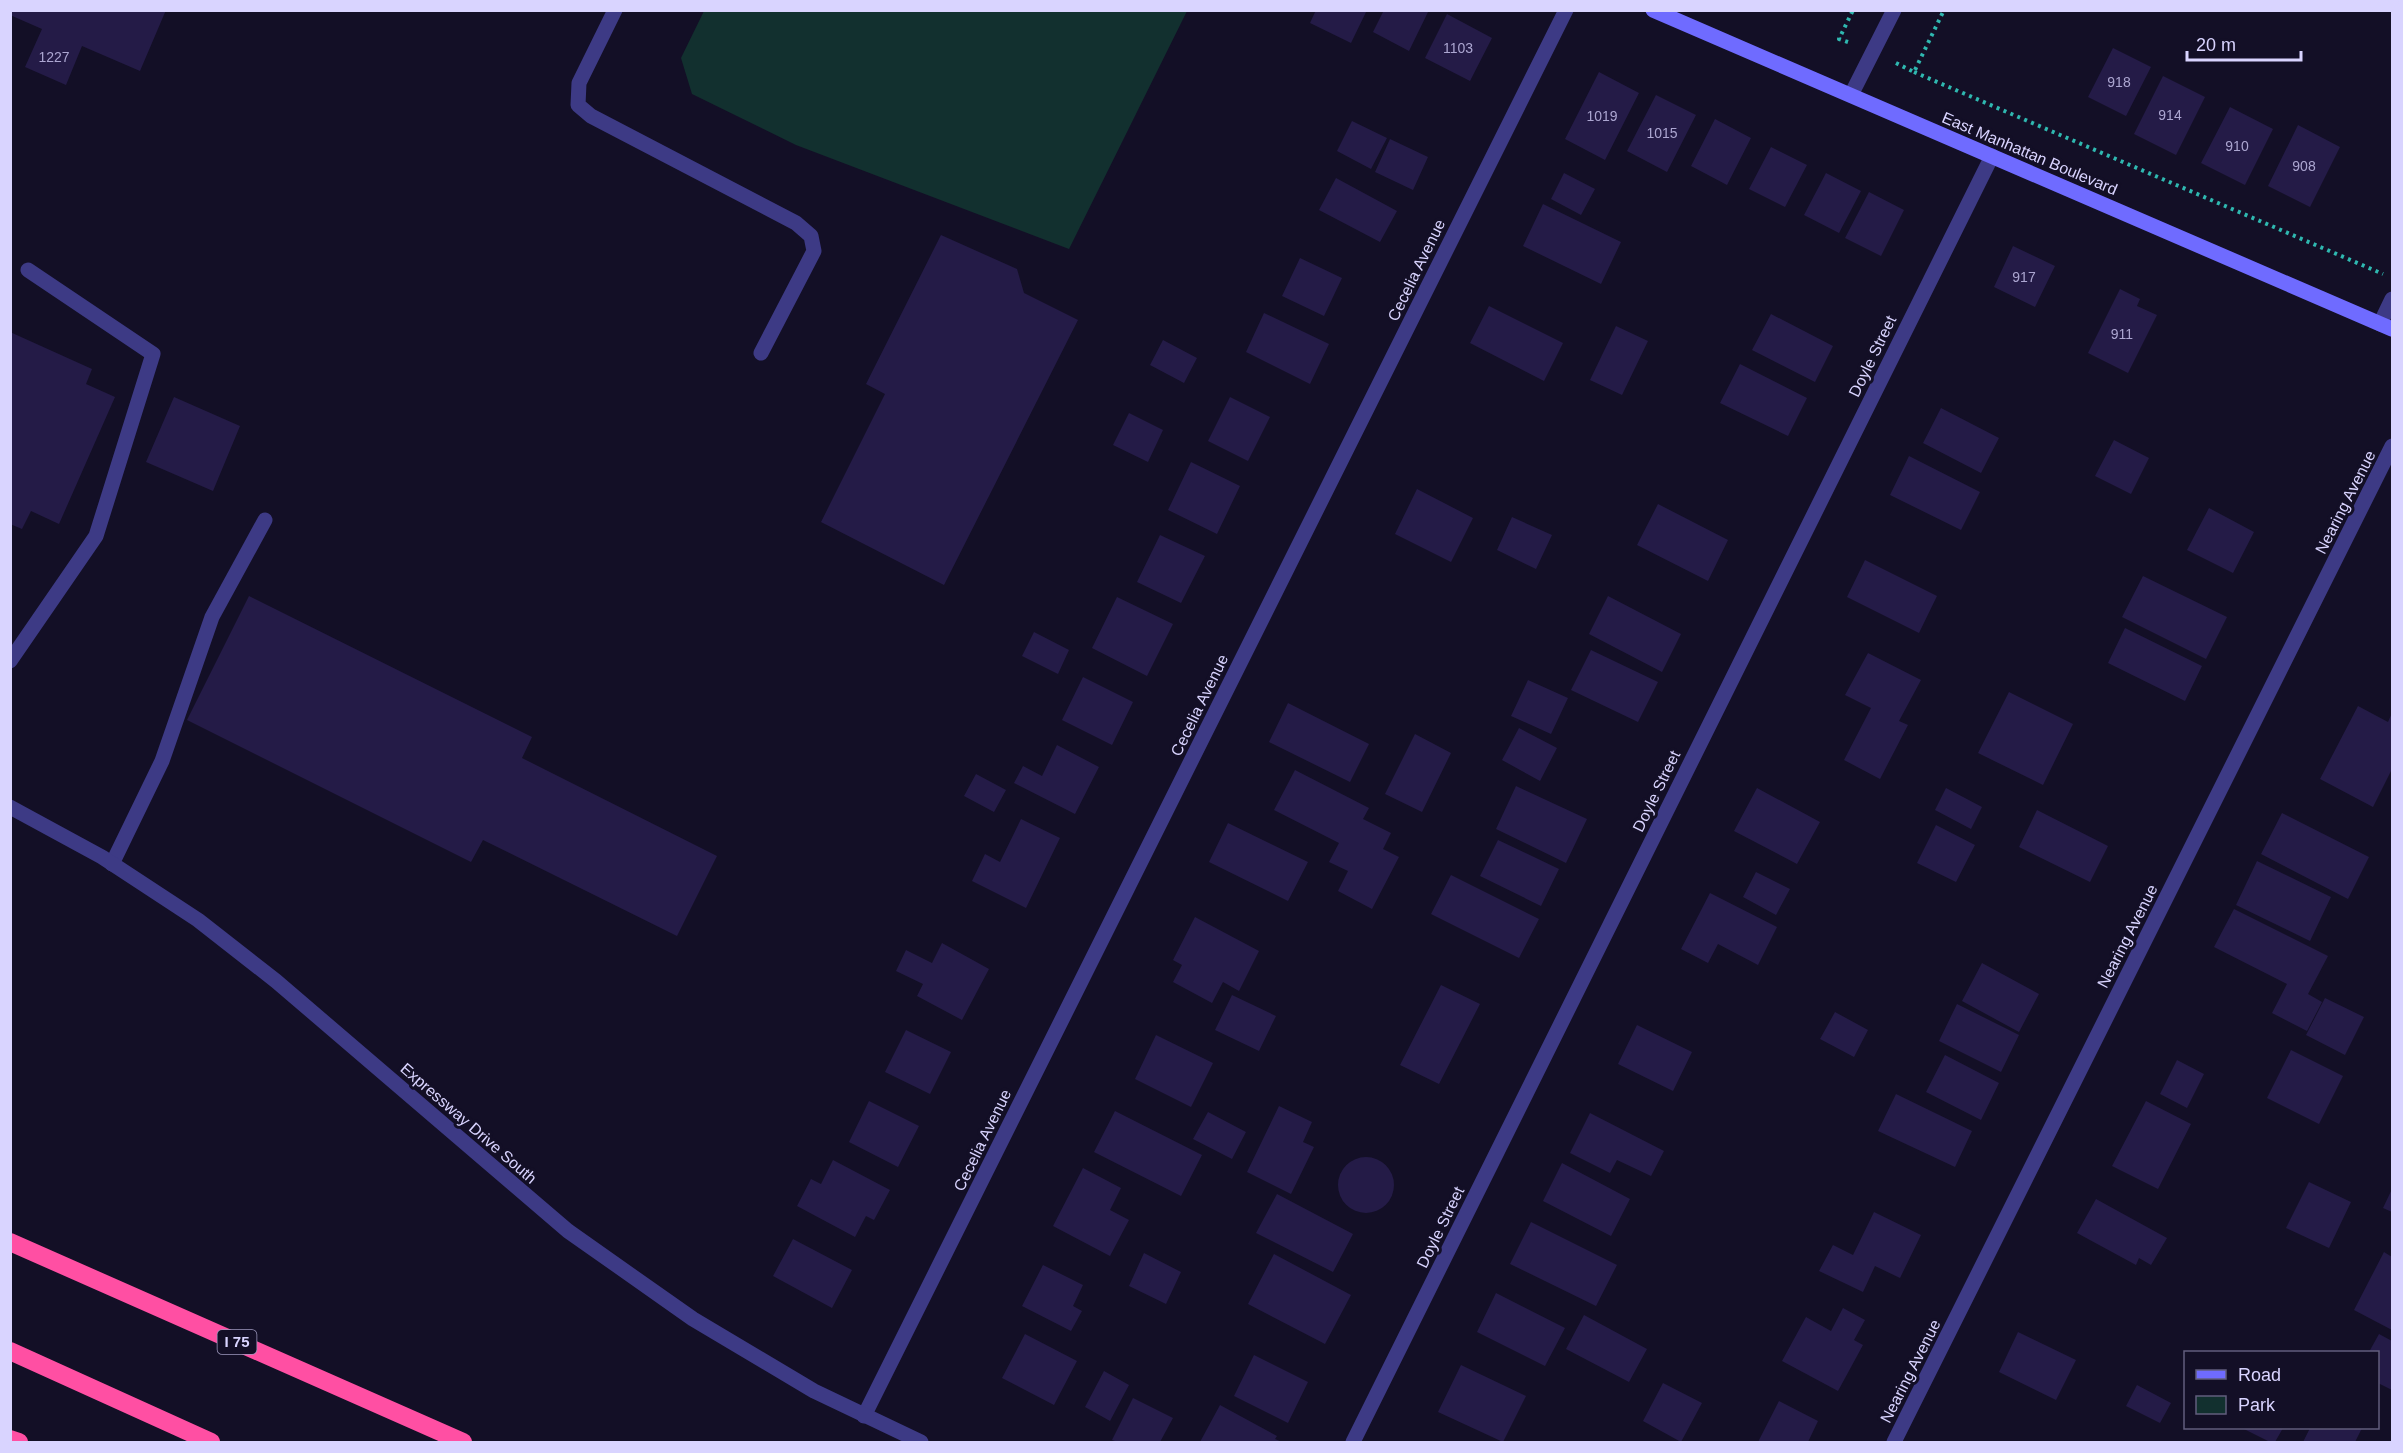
<svg xmlns="http://www.w3.org/2000/svg" width="2403" height="1453" font-family="Arial,sans-serif">
<style>
.green{fill:#12302f}
.building{fill:#241b47}
.lines{fill:none;stroke-linecap:round;stroke-linejoin:round}
.path{stroke:#2fb8b0;stroke-width:4;stroke-dasharray:3 4.5;stroke-linecap:butt}
.service{stroke:#3d3a85;stroke-width:15}
.minor{stroke:#3d3a85;stroke-width:15}
.tertiary{stroke:#3d3a85;stroke-width:15}
.secondary{stroke:#6f6bff;stroke-width:15}
.motorway{stroke:#ff4fa3;stroke-width:18}
.labels{text-anchor:middle;stroke-width:6;stroke-linejoin:round;paint-order:stroke}
.number-label{font-size:14px;fill:#aca6d1}
.shield{fill:#130f26;stroke:#9e99be;stroke-width:1.5}
.shield-label{font-size:15px;font-weight:bold;fill:#d9d4ff}
.street-label{font-size:16px;fill:#d9d4ff;stroke:#130f26}
</style>
<rect width="100%" height="100%" fill="#130f26"/>
<path class="green" d="M704,11V10L1187,11L1069,249L796,145L692,94L681,58Z"/>
<path class="building" d="M10,10H166L140,71L82,46L66,85L25,67L42,29L10,15Z
M1316,10H1367L1351,43L1310,23Z
M1384,10H1429L1409,51L1373,32Z
M1447,14L1492,38L1470,81L1425,58Z
M2113,48L2151,67L2126,116L2088,97Z
M1599,72L1639,93L1605,160L1565,139Z
M2163,76L2205,97L2176,155L2134,134Z
M1656,95L1696,115L1667,172L1627,151Z
M2230,107L2273,129L2245,185L2201,163Z
M1715,119L1751,138L1727,185L1691,166Z
M1352,121L1387,138L1371,169L1337,151Z
M2298,125L2340,147L2310,207L2268,186Z
M1390,139L1428,157L1413,190L1375,172Z
M1771,147L1807,165L1785,207L1749,189Z
M1564,173L1595,189L1581,215L1551,199Z
M1826,173L1861,191L1839,233L1804,215Z
M1336,178L1397,211L1380,242L1319,210Z
M1869,192L1904,210L1881,256L1845,238Z
M1543,204L1621,242L1601,284L1523,246Z
M941,235L1017,269L1024,293L1078,320L944,585L821,522L885,394L866,384Z
M2013,246L2055,266L2035,307L1994,287Z
M1300,258L1342,278L1324,316L1282,296Z
M2120,289L2140,299L2137,306L2157,315L2128,373L2088,353Z
M1489,306L1563,343L1544,381L1470,343Z
M1264,313L1329,344L1310,384L1246,352Z
M1771,314L1833,346L1815,382L1752,350Z
M1616,326L1648,341L1622,395L1590,380Z
M10,332L92,369L86,384L115,397L59,524L31,511L22,529L10,524Z
M1163,340L1197,358L1184,383L1150,365Z
M1740,364L1807,398L1788,436L1720,403Z
M174,397L240,426L213,491L146,462Z
M1230,397L1270,417L1248,461L1208,441Z
M1941,408L1999,438L1981,473L1923,443Z
M1129,413L1163,430L1148,462L1113,445Z
M2114,440L2149,458L2131,494L2095,476Z
M1909,456L1980,492L1961,530L1890,495Z
M1191,462L1240,486L1217,534L1168,510Z
M1417,489L1473,518L1451,562L1395,534Z
M1658,504L1728,540L1708,581L1637,545Z
M2209,508L2254,532L2233,573L2187,550Z
M1512,517L1552,535L1536,569L1497,550Z
M1160,535L1205,556L1181,603L1137,582Z
M1865,560L1937,596L1919,633L1847,597Z
M2143,576L2227,617L2206,659L2122,617Z
M249,596L532,737L522,758L717,856L677,936L483,840L471,862L187,720Z
M1608,596L1681,634L1662,672L1589,634Z
M1117,597L1173,624L1147,676L1092,648Z
M2125,628L2202,666L2185,701L2108,663Z
M1034,632L1069,650L1058,674L1022,656Z
M1591,650L1658,682L1638,722L1571,690Z
M1868,653L1921,680L1899,721L1908,725L1880,779L1844,760L1871,708L1845,695Z
M1083,677L1133,702L1112,745L1062,720Z
M1528,680L1568,698L1551,734L1511,716Z
M2009,692L2073,724L2043,785L1978,753Z
M1288,703L1369,744L1350,782L1269,742Z
M2358,706L2388,722L2392,713V769L2373,807L2320,779Z
M1519,728L1557,748L1540,781L1502,760Z
M1415,734L1451,753L1422,812L1385,794Z
M1057,745L1099,767L1075,814L1014,783L1023,766L1042,776Z
M1295,770L1369,808L1363,819L1391,833L1383,849L1399,857L1372,909L1338,891L1348,871L1329,862L1339,843L1274,810Z
M976,774L1006,790L994,812L964,796Z
M1516,786L1587,819L1566,863L1496,829Z
M1757,788L1820,822L1797,864L1734,831Z
M1946,788L1982,807L1971,829L1935,810Z
M2037,810L2108,846L2090,882L2019,847Z
M2282,813L2369,857L2348,899L2261,854Z
M1021,819L1060,838L1026,908L972,881L985,854L1000,862Z
M1228,823L1308,862L1288,901L1209,862Z
M1936,825L1975,845L1956,882L1917,863Z
M1498,840L1559,869L1541,906L1480,876Z
M2257,861L2331,897L2310,941L2236,905Z
M1756,872L1790,889L1776,915L1743,897Z
M1451,875L1539,919L1519,958L1431,914Z
M1710,893L1777,927L1758,965L1718,944L1708,963L1681,949Z
M2234,909L2328,956L2308,994L2322,1002L2307,1031L2272,1013L2287,984L2214,947Z
M1195,917L1259,951L1239,991L1223,982L1212,1003L1173,982L1182,965L1173,960Z
M942,943L989,969L962,1020L917,996L923,984L896,971L906,950L932,963Z
M1982,963L2039,994L2019,1032L1962,1001Z
M1441,985L1480,1004L1439,1084L1400,1065Z
M1232,995L1276,1016L1259,1051L1215,1030Z
M2325,998L2364,1017L2345,1055L2306,1035Z
M1957,1004L2019,1035L2001,1072L1939,1041Z
M1835,1012L1868,1030L1854,1057L1820,1039Z
M1637,1025L1692,1052L1673,1091L1618,1064Z
M906,1030L951,1052L930,1094L885,1072Z
M1156,1035L1213,1063L1191,1107L1135,1079Z
M2291,1050L2343,1076L2319,1124L2267,1098Z
M1945,1055L1999,1083L1981,1120L1926,1092Z
M2177,1060L2204,1074L2187,1108L2160,1094Z
M1896,1094L1972,1131L1955,1167L1878,1131Z
M869,1101L919,1126L898,1167L849,1142Z
M2146,1101L2191,1124L2158,1189L2112,1166Z
M1279,1106L1312,1122L1303,1142L1314,1147L1291,1194L1247,1172Z
M1115,1111L1202,1155L1181,1196L1094,1152Z
M1208,1112L1246,1132L1232,1159L1193,1139Z
M1590,1113L1664,1151L1651,1176L1617,1160L1610,1173L1570,1153Z
M1338 1185a28 28 0 1 1 56 0a28 28 0 1 1-56 0Z
M833,1160L890,1190L874,1220L866,1216L855,1237L797,1206L811,1179L821,1184Z
M1562,1163L1630,1199L1611,1236L1543,1201Z
M1083,1168L1121,1188L1110,1210L1129,1220L1110,1256L1053,1226Z
M2309,1182L2351,1202L2329,1248L2286,1228Z
M2392,1189V1212L2383,1208Z
M1277,1194L1353,1234L1333,1272L1256,1233Z
M2096,1199L2167,1238L2151,1265L2139,1258L2136,1265L2077,1233Z
M1874,1212L1921,1235L1900,1278L1875,1266L1863,1292L1819,1271L1833,1245L1853,1255Z
M1531,1222L1617,1265L1596,1306L1510,1264Z
M793,1239L852,1270L832,1308L773,1276Z
M2384,1252L2392,1257V1330L2354,1310Z
M1144,1253L1181,1272L1166,1304L1129,1286Z
M1274,1254L1351,1295L1325,1344L1248,1304Z
M1043,1265L1083,1285L1073,1306L1082,1311L1071,1331L1022,1306Z
M1496,1293L1565,1328L1545,1366L1477,1332Z
M1843,1308L1865,1320L1854,1340L1863,1345L1838,1391L1782,1361L1806,1317L1831,1331Z
M1584,1315L1647,1349L1629,1382L1566,1349Z
M2018,1332L2076,1360L2056,1400L1999,1372Z
M1025,1334L1077,1361L1054,1405L1002,1378Z
M2379,1334L2392,1341V1390L2378,1383V1352H2369Z
M1254,1355L1308,1382L1288,1423L1234,1396Z
M1461,1365L1526,1396L1503,1442L1438,1412Z
M1104,1371L1129,1385L1110,1421L1085,1407Z
M1663,1383L1702,1403L1681,1442L1643,1421Z
M2137,1385L2171,1403L2160,1423L2126,1406Z
M1133,1398L1173,1418L1160,1442H1118L1112,1440Z
M1779,1401L1818,1421L1808,1442H1758Z
M1220,1405L1277,1436L1275,1439L1282,1442H1200Z
M2242,1428H2283L2275,1442H2270Z
M2310,1428H2362L2355,1442H2303Z"/>
<g class="lines">
<path class="path" d="M1848,42L1839,39L1853,10
M1896,63L1914,72L1944,10
M1914,72L2383,274"/>
<path class="service" d="M615,10L579,83L578,105L591,116L796,223L811,236L814,251L761,353
M10,661L96,536L153,354L28,270
M112,864L162,761L212,617L265,520"/>
<path class="minor" d="M1851,95L1894,10
M2380,324L2392,299
M864,1416L1566,10
M1353,1442L1992,156
M1894,1442L2392,446"/>
<path class="tertiary" d="M10,807L102,857L198,920L276,981L568,1231L693,1319L814,1391L921,1442"/>
<path class="secondary" d="M1653,10L2392,329"/>
<path class="motorway" d="M10,1242L463,1442
M10,1351L211,1442
M10,1439L19,1442"/>
</g>
<g class="labels">
<g class="number-label">
<text x="1458" y="53">1103</text>
<text x="54" y="62">1227</text>
<text x="2119" y="87">918</text>
<text x="2170" y="120">914</text>
<text x="1602" y="121">1019</text>
<text x="1662" y="138">1015</text>
<text x="2237" y="151">910</text>
<text x="2304" y="171">908</text>
<text x="2024" y="282">917</text>
<text x="2122" y="339">911</text>
</g>
<rect class="shield" x="217.5" y="1330" width="39" height="24" rx="4.5"/>
<g class="shield-label">
<text x="237" y="1347">I 75</text>
</g>
<g class="street-label">
<text transform="translate(2030 153) rotate(23)" y="6">East Manhattan Boulevard</text>
<text transform="translate(1416 270) rotate(-64)" y="6">Cecelia Avenue</text>
<text transform="translate(1872 356) rotate(-64)" y="6">Doyle Street</text>
<text transform="translate(2345 502) rotate(-63)" y="6">Nearing Avenue</text>
<text transform="translate(1199 705) rotate(-64)" y="6">Cecelia Avenue</text>
<text transform="translate(1656 791) rotate(-64)" y="6">Doyle Street</text>
<text transform="translate(2127 936) rotate(-63)" y="6">Nearing Avenue</text>
<text transform="translate(469 1123) rotate(41)" y="6">Expressway Drive South</text>
<text transform="translate(982 1140) rotate(-64)" y="6">Cecelia Avenue</text>
<text transform="translate(1440 1227) rotate(-64)" y="6">Doyle Street</text>
<text transform="translate(1910 1371) rotate(-63)" y="6">Nearing Avenue</text>
</g>
</g>
<rect width="2403" height="1453" fill="none" stroke="#d9d4ff" stroke-width="24"/>
<rect x="2184" y="1351" width="195" height="78" fill="#130f26" stroke="#625e7d" stroke-width="1.5"/>
<rect x="2196" y="1370" width="30" height="9" fill="#6f6bff" stroke="#625e7d" stroke-width="1.5"/>
<text x="2238" y="1381" font-size="18" fill="#d9d4ff">Road</text>
<rect x="2196" y="1396" width="30" height="18" fill="#12302f" stroke="#625e7d" stroke-width="1.5"/>
<text x="2238" y="1411" font-size="18" fill="#d9d4ff">Park</text>
<path d="M2187 51v9h114v-9" fill="none" stroke="#d9d4ff" stroke-width="3"/>
<text x="2196" y="51" font-size="18" fill="#d9d4ff" stroke="#130f26" stroke-width="4.5" paint-order="stroke">20 m</text>
</svg>
